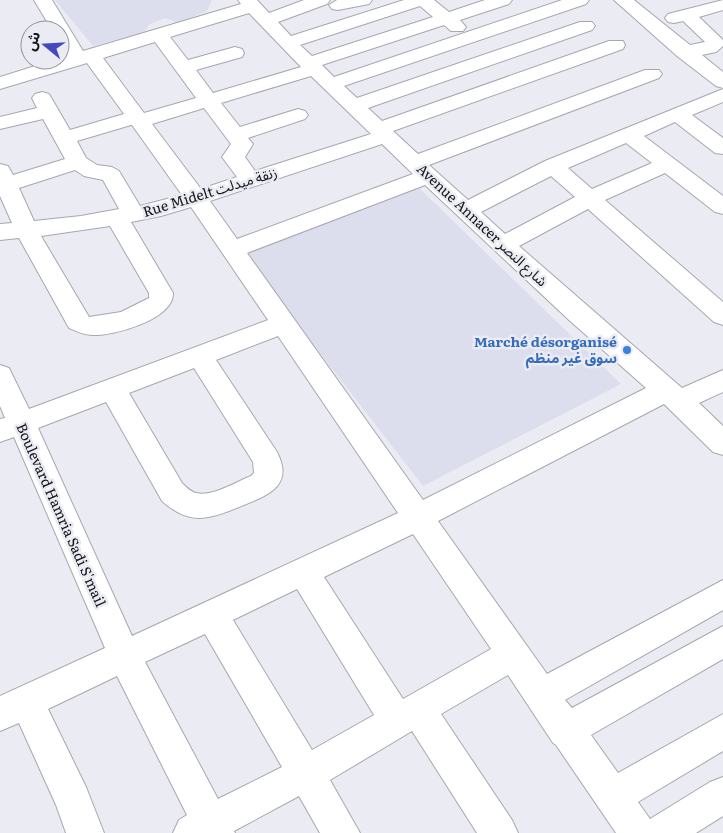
<svg xmlns="http://www.w3.org/2000/svg" width="723" height="833" font-family="Literata,'Noto Sans Arabic',serif">
<style>
.built{fill:#dcdeed}
.lines{fill:none;stroke-linecap:round;stroke-linejoin:round}
.minor-casing{stroke:#a6a7af;stroke-width:2}
.minor{fill:#fff;fill-rule:evenodd}
.shop-dot{fill:#3f7fe0;stroke:#eaebf3;stroke-width:2}
.labels{text-anchor:middle;stroke-width:5;stroke-linejoin:round;paint-order:stroke}
.street-label{font-size:14px;fill:#141417;stroke:#eaebf3}
.shop-label{font-size:14px;font-weight:bold;fill:#366cbe;stroke:#eaebf3;text-anchor:end}
</style>
<rect width="100%" height="100%" fill="#eaebf3"/>
<path class="built" d="M55,0H212L207,11L178,23L165,18L150,24L144,32L93,46Z
M417,186L621,384L423,486L240,250Z"/>
<g class="lines">
<defs>
<path id="minor" d="M34,0H52L83,51L241,4L238,0H257L269,13L304,0H330L327,4L278,22L291,36L404,0H434L449,12L485,0H512L509,4L460,20L466,27L463,31H451L444,25L322,65L334,77L562,0H589L586,4L344,86L357,98L580,22H592L595,26L592,30L368,108L382,121L609,41H623L625,45L623,49L393,131L418,154L645,70H659L662,74L659,78L429,165L468,200L545,161L723,89V102L692,115L723,138V154L715,153L675,122L644,136L723,196V214L715,212L665,173L605,200L723,302V325L714,322L588,209L519,246L682,388L723,370V392L699,403L723,426V455L713,452L664,404L438,521L547,674L723,580V610L565,700L572,708L723,626V659L591,735L618,773L723,714V751L638,802L650,819L710,782L723,777V816L696,833H616L556,745L553,743L508,675L441,714L512,820L518,833H477L412,731L330,780L360,833H320L299,796L234,831L235,833H173L179,820L187,815L117,676L48,709L86,787L104,833H66L56,805L19,723L0,731V696L105,648L14,437L0,442V419L5,418L0,406V365L9,368L29,409L268,320L191,207L161,216L131,222L173,293C174,319 114,336 92,335C84,335 76,331 69,328L19,238L0,240V224L12,223L0,196V164L8,166L13,175L65,159L43,119L0,129V117L37,108L32,98L35,94L42,92L49,94L70,130L124,114L87,63L0,89V77L67,56L60,44V30H52ZM420,6L433,17L312,56L300,45ZM249,13L301,67L213,93L196,70L242,57L244,53L242,49L235,47L188,60L170,37ZM155,42L196,98L144,113L103,58ZM311,76L371,134L255,171L245,157L253,144L248,138L305,119L308,115L305,111L298,109L240,127L221,103ZM204,108L231,144L222,157L237,177L201,189L152,124ZM131,125H132L182,195L140,206L119,171L112,167L97,165L86,158L77,141ZM626,143L652,163L592,189L568,168ZM382,144L413,174L237,239L210,201ZM75,170L84,176L103,180L119,209L81,216L34,221L19,188ZM551,176L575,197L505,234L481,212ZM425,185L569,320L646,388L423,500L247,253ZM110,226L149,293V298L121,312L89,317L41,236ZM278,336L398,513L132,636L38,428L106,402L162,501C172,510 185,518 199,518C212,518 227,512 239,507C266,496 295,487 277,452L216,360ZM194,368L253,462L254,473L251,476C236,482 212,497 196,493C191,492 186,487 182,483L129,393ZM413,534L491,649L403,699L324,577ZM297,589L374,715L312,750L233,620ZM205,634L282,767L218,799L145,662Z
M337,0H372L369,4L338,10L332,9L329,5Z
M614,0H634L690,45L705,42L683,21L674,23L668,22L665,18L668,14L723,0V10L699,17L723,40V46L716,52L702,55L723,72V88L716,86L677,56Z"/>
</defs>
<use href="#minor" class="minor-casing"/>
<use href="#minor" class="minor"/>
</g>
<circle class="shop-dot" cx="627" cy="350" r="5"/>
<g class="labels">
<g class="street-label">
<text transform="translate(210 192) rotate(-17)" y="5">Rue Midelt زنقة ميدلت</text>
<text transform="translate(482 225) rotate(43)" y="5">Avenue Annacer شارع النصر</text>
<text transform="translate(61 515) rotate(66)" y="5">Boulevard Hamria Sadi S'mail</text>
</g>
<g class="shop-label">
<text x="617" y="347">Marché désorganisé<tspan x="617" dy="16">سوق غير منظم</tspan></text>
</g>
</g>
<g transform="translate(45 45) rotate(288)"><circle r="24" fill="#eaebf3" stroke="#94959b"/>
<path d="M0-4L9 19L0 12L-9 19Z" fill="#4449be"/>
<text y="-8" font-size="14" font-weight="bold" text-anchor="middle" fill="#141417">ش</text>
</g>
</svg>
